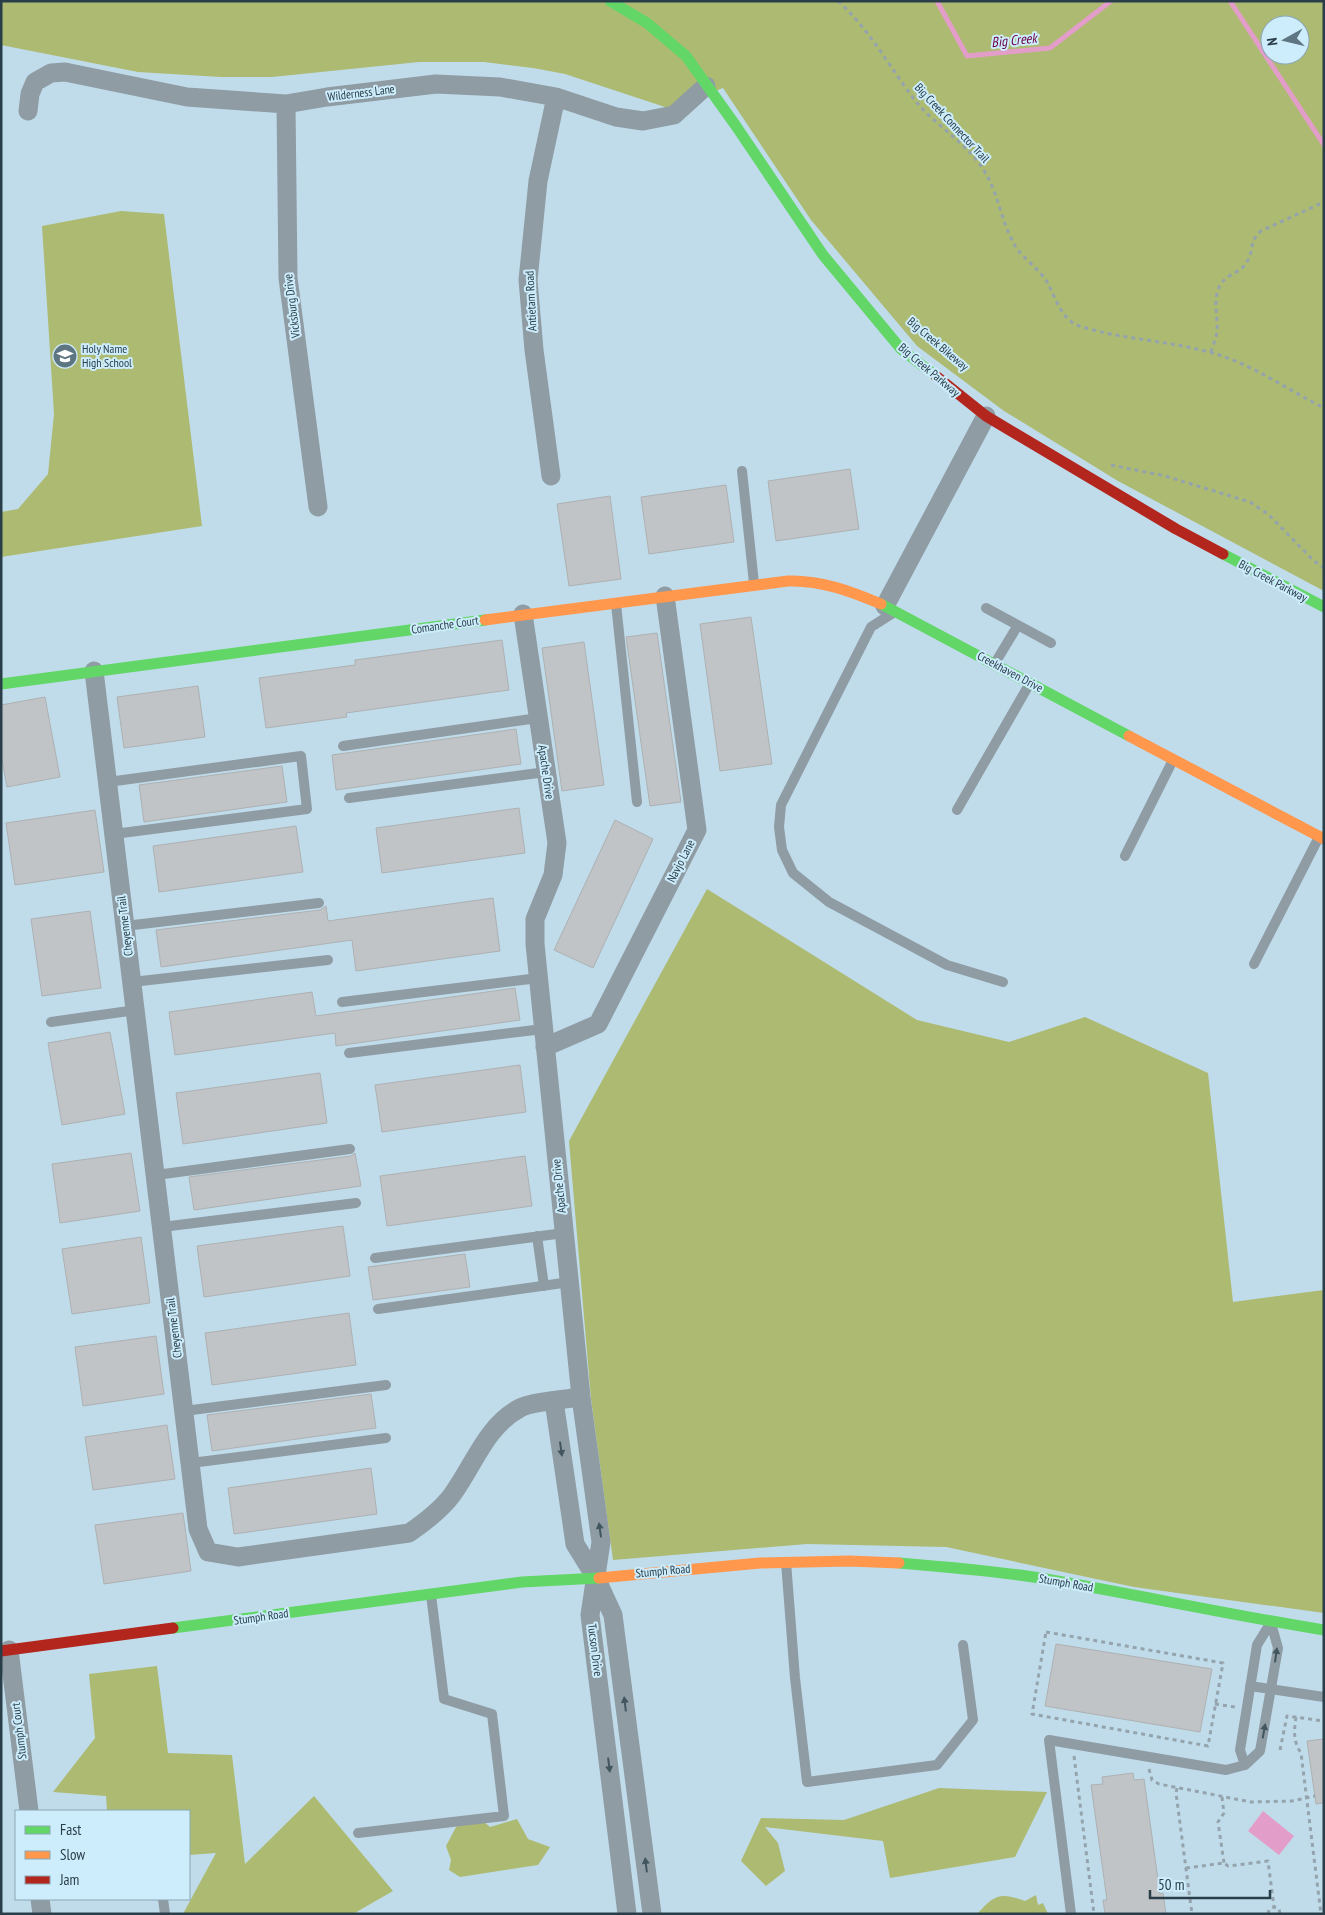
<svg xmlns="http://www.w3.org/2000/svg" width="1325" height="1915" font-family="'PT Sans Narrow',sans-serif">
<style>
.forest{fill:#adba71;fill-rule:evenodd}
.water{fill:#e29ec8}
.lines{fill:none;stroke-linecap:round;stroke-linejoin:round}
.stream{stroke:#e29ec8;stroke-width:5}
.building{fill:#c1c4c6;stroke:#adb1b2}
.path{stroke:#95a4ac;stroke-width:3;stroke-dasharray:4 4;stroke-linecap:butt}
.lane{stroke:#8f9ca4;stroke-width:10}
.street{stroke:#8f9ca4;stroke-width:19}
.fast{stroke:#63d668;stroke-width:11}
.slow{stroke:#ff974d;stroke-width:11}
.jam{stroke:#b3261e;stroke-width:11}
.oneway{fill:#425660}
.labels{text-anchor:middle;stroke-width:4;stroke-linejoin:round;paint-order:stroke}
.street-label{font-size:12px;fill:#293e49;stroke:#cdecfc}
.poi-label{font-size:12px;fill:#293e49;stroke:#cdecfc;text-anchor:start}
.water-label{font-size:14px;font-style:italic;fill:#690242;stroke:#cdecfc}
</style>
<rect width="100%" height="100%" fill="#c0dceb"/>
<path class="forest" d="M1,1H1324V591L1118,481L1004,411L917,346L811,220L723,88L671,109L565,74L533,68L484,62H419L272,77H221L138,72L1,45ZM1270,25H1300V55H1270Z
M121,211L164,214L202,526L1,557V512L18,509L48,474L54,414L42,226Z
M707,889L917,1020L1009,1042L1085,1017L1208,1073L1233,1302L1324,1290V1613L1134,1587L946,1547L807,1544L613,1560L591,1399L569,1141Z
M157,1666L168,1753L232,1755L245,1864L314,1796L393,1891L353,1914H184V1912L216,1853L189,1855V1811H107L106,1796L53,1792L95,1738L89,1674Z
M939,1788L1047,1792L1015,1857L890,1878L883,1841L765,1827L778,1843L785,1871L766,1886L741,1861L761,1818L844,1820Z
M477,1816L490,1827L517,1819L528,1839L550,1847L538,1865L460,1877L449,1870L451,1860L446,1846L456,1827Z
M1036,1895L1038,1905L1043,1903L1048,1914H977C995,1894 1000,1892 1025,1901Z"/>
<path class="water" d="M1263,1811L1294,1836L1279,1855L1248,1831Z"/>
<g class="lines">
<path class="stream" d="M937,1L967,56L1050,48L1111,1
M1230,1L1324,145"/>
</g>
<path class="building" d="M850,469L859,529L776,541L768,481Z
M726,485L734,542L649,554L641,497Z
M610,496L621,579L569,586L557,504Z
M751,617L772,764L720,771L700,624Z
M657,633L681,802L650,806L626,637Z
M502,640L509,690L346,713L347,717L266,728L259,678L355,665V660Z
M584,642L604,785L562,791L542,648Z
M198,686L205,737L124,748L117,697Z
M45,697L60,777L7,787L1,754V705Z
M516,729L521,764L336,790L332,755Z
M282,766L287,802L144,822L139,785Z
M519,808L525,853L382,873L376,828Z
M95,810L104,872L15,885L6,823Z
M615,820L653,839L593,968L554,950Z
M296,826L303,872L159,892L153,846Z
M493,898L500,951L356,971L352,940L161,967L156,930L320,910L326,906L328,921Z
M90,911L101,988L42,996L31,919Z
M515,988L520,1020L336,1046L335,1033L175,1055L169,1012L312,992L316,1016Z
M110,1032L125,1114L62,1125L48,1043Z
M520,1065L526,1112L382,1132L375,1085Z
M320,1073L327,1123L183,1144L176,1093Z
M131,1153L140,1211L60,1223L52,1164Z
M355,1153L361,1186L194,1210L189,1177L351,1156Z
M525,1156L532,1206L387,1226L380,1176Z
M343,1226L350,1276L204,1297L197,1246Z
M141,1237L150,1303L72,1314L62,1249Z
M465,1254L470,1287L373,1300L368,1267Z
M349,1313L356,1365L212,1385L205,1333Z
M156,1336L164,1394L83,1406L75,1347Z
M371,1394L376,1428L212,1451L207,1415Z
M167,1425L175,1479L93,1490L85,1437Z
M371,1468L377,1514L234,1534L228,1488Z
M183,1513L191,1571L104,1584L95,1525Z
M1056,1644L1212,1669L1200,1732L1045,1706Z
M1324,1739V1803L1316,1804L1307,1741Z
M1133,1773L1134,1780L1144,1779L1160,1894L1163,1893L1166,1914H1105L1103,1900H1107L1091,1785L1103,1784L1102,1777Z"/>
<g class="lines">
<path class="path" d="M838,1C869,29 889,66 914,99C934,125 965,141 983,169C998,191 1000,218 1013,242C1020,257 1038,267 1047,282C1055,296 1059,313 1073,323C1082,328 1095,330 1105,333C1140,340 1175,343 1209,352C1251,363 1286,389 1324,408
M1211,352C1213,345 1217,337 1217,330C1218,314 1212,298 1221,284C1228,273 1241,273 1247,262C1254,250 1249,241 1261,231L1324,202
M1111,465L1165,476L1250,502L1268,514L1313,560L1324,568
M1046,1632L1223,1663L1208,1746L1032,1714Z
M1215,1704L1235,1707
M1296,1717C1294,1731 1293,1741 1301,1753L1321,1914
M1280,1750L1287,1716L1324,1721
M1074,1756L1094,1914
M1149,1769L1152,1780L1159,1784L1251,1802L1292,1801L1315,1796
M1177,1788L1176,1793L1192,1914
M1222,1797L1224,1813L1218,1822L1224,1863
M1186,1868L1224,1863L1228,1866L1268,1861L1274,1907
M1268,1914L1269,1910L1274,1907L1279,1909L1280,1914"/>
<path class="lane" d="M742,471L754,583
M616,604L637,802
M986,608L1051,643
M893,613L871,627L781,805L779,827L782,850L793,873L829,902L947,965L1003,982
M995,663L1018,625
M343,746L538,718
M108,782L301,756L307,809L114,834
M349,798L546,772
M957,810L1030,683
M1125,856L1173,760
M125,926L319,903
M1254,964L1319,837
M132,982L328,960
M342,1002L538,978
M51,1022L136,1010
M349,1053L543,1029
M156,1175L350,1149
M162,1227L356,1203
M537,1236L544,1286
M375,1258L564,1233
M378,1309L570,1282
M184,1411L386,1385
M191,1463L386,1438
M786,1562L795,1678L807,1782L937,1765L973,1720L963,1645
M1250,1686L1324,1697
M1245,1765L1240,1750L1257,1645L1270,1624
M358,1833L504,1816L492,1714L444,1699L431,1595
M163,1899L165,1914
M1071,1914L1049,1740L1226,1770L1245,1765L1260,1751L1278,1648L1271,1623"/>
<path class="street" d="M286,104L288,278L318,507
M28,111L30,94L35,82L51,73L65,72L187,97L286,104L327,97L436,84L500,87L556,97L616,117L643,121L674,115L706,86
M551,476L534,350L528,280L538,181L556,97
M885,606L986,416
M523,614L557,843L553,875L535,919V944L581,1397L601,1542L590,1615L627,1914
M94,671L198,1529L208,1552L238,1557L409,1533C425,1522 441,1510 452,1495C474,1465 486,1426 520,1408C530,1402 568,1399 581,1397
M545,1047L598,1024L697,830L665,596
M554,1401L575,1544L596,1578L613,1615L652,1914
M9,1650L29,1811
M40,1899L42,1914"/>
<path class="fast" d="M610,1L647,23L686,56L736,126L823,255L901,349L936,376
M1223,554L1324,607
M881,604L1129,736
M1,684L485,620
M899,1563C948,1567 998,1571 1046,1579C1139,1595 1231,1615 1324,1630
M173,1628L522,1582L599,1578"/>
<path class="slow" d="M485,620L788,581C821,580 850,591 881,604
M1129,736L1324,839
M599,1578L760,1563L849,1561L899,1563"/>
<path class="jam" d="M936,376L986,416L1176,529L1223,554
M1,1651L173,1628"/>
</g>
<defs><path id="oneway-solid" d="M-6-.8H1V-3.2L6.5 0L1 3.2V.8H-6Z" transform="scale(1.25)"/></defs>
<g class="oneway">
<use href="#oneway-solid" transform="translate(561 1449) rotate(82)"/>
<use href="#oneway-solid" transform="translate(600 1530) rotate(-98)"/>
<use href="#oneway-solid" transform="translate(1276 1655) rotate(-82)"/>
<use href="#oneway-solid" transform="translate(625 1704) rotate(-97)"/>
<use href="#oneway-solid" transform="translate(1264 1731) rotate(-80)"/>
<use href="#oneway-solid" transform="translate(609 1765) rotate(83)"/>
<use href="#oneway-solid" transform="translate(646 1865) rotate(-97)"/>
</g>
<defs>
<symbol id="school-disc" viewBox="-11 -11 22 22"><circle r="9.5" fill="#5e7582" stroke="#cdecfc"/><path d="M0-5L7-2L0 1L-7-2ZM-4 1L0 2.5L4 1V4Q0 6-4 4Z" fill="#fff"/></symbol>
</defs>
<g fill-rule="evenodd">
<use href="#school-disc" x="51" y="342" width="28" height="28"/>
</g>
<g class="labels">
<g class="street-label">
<text transform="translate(361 93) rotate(-7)" y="4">Wilderness Lane</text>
<text transform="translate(952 123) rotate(47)" y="4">Big Creek Connector Trail</text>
<text transform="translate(531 301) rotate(-93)" y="4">Antietam Road</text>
<text transform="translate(292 306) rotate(-97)" y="4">Vicksburg Drive</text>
<text transform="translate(938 344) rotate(40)" y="4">Big Creek Bikeway</text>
<text transform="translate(929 370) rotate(40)" y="4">Big Creek Parkway</text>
<text transform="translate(1273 581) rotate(28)" y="4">Big Creek Parkway</text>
<text transform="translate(445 625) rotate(-8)" y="4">Comanche Court</text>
<text transform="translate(1010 672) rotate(28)" y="4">Creekhaven Drive</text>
<text transform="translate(546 772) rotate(82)" y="4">Apache Drive</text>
<text transform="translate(681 861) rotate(-63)" y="4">Navjo Lane</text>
<text transform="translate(125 926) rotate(-97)" y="4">Cheyenne Trail</text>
<text transform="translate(559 1186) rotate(-96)" y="4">Apache Drive</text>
<text transform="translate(174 1328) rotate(-97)" y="4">Cheyenne Trail</text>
<text transform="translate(663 1571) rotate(-5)" y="4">Stumph Road</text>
<text transform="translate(1066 1583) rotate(10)" y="4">Stumph Road</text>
<text transform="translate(261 1617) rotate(-8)" y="4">Stumph Road</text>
<text transform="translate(595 1650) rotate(83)" y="4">Tucson Drive</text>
<text transform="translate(19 1731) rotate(-97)" y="4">Stumph Court</text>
</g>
<g class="poi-label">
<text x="82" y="353">Holy Name<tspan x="82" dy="14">High School</tspan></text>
</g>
<g class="water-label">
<text transform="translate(1014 40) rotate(-6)" y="5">Big Creek</text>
</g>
</g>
<rect width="1325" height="1915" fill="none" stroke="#293e49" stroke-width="5"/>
<rect x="15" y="1810" width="175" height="90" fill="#cdecfc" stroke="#8ba6b4"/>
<rect x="25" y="1826" width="25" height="8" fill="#63d668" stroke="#8ba6b4"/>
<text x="60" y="1835" font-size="15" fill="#293e49">Fast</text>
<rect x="25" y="1851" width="25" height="8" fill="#ff974d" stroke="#8ba6b4"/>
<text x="60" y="1860" font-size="15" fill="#293e49">Slow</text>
<rect x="25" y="1876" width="25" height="8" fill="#b3261e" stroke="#8ba6b4"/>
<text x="60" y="1885" font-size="15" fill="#293e49">Jam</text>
<g transform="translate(1285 40) rotate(262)"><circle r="24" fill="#cdecfc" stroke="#8ba6b4"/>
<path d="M0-4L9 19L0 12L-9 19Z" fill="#5e7582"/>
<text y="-8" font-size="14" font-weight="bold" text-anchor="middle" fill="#293e49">N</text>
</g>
<path d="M1150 1890v8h120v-8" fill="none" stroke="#293e49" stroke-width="2.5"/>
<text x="1158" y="1890" font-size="15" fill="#293e49" stroke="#cdecfc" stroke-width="4" paint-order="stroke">50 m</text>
</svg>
